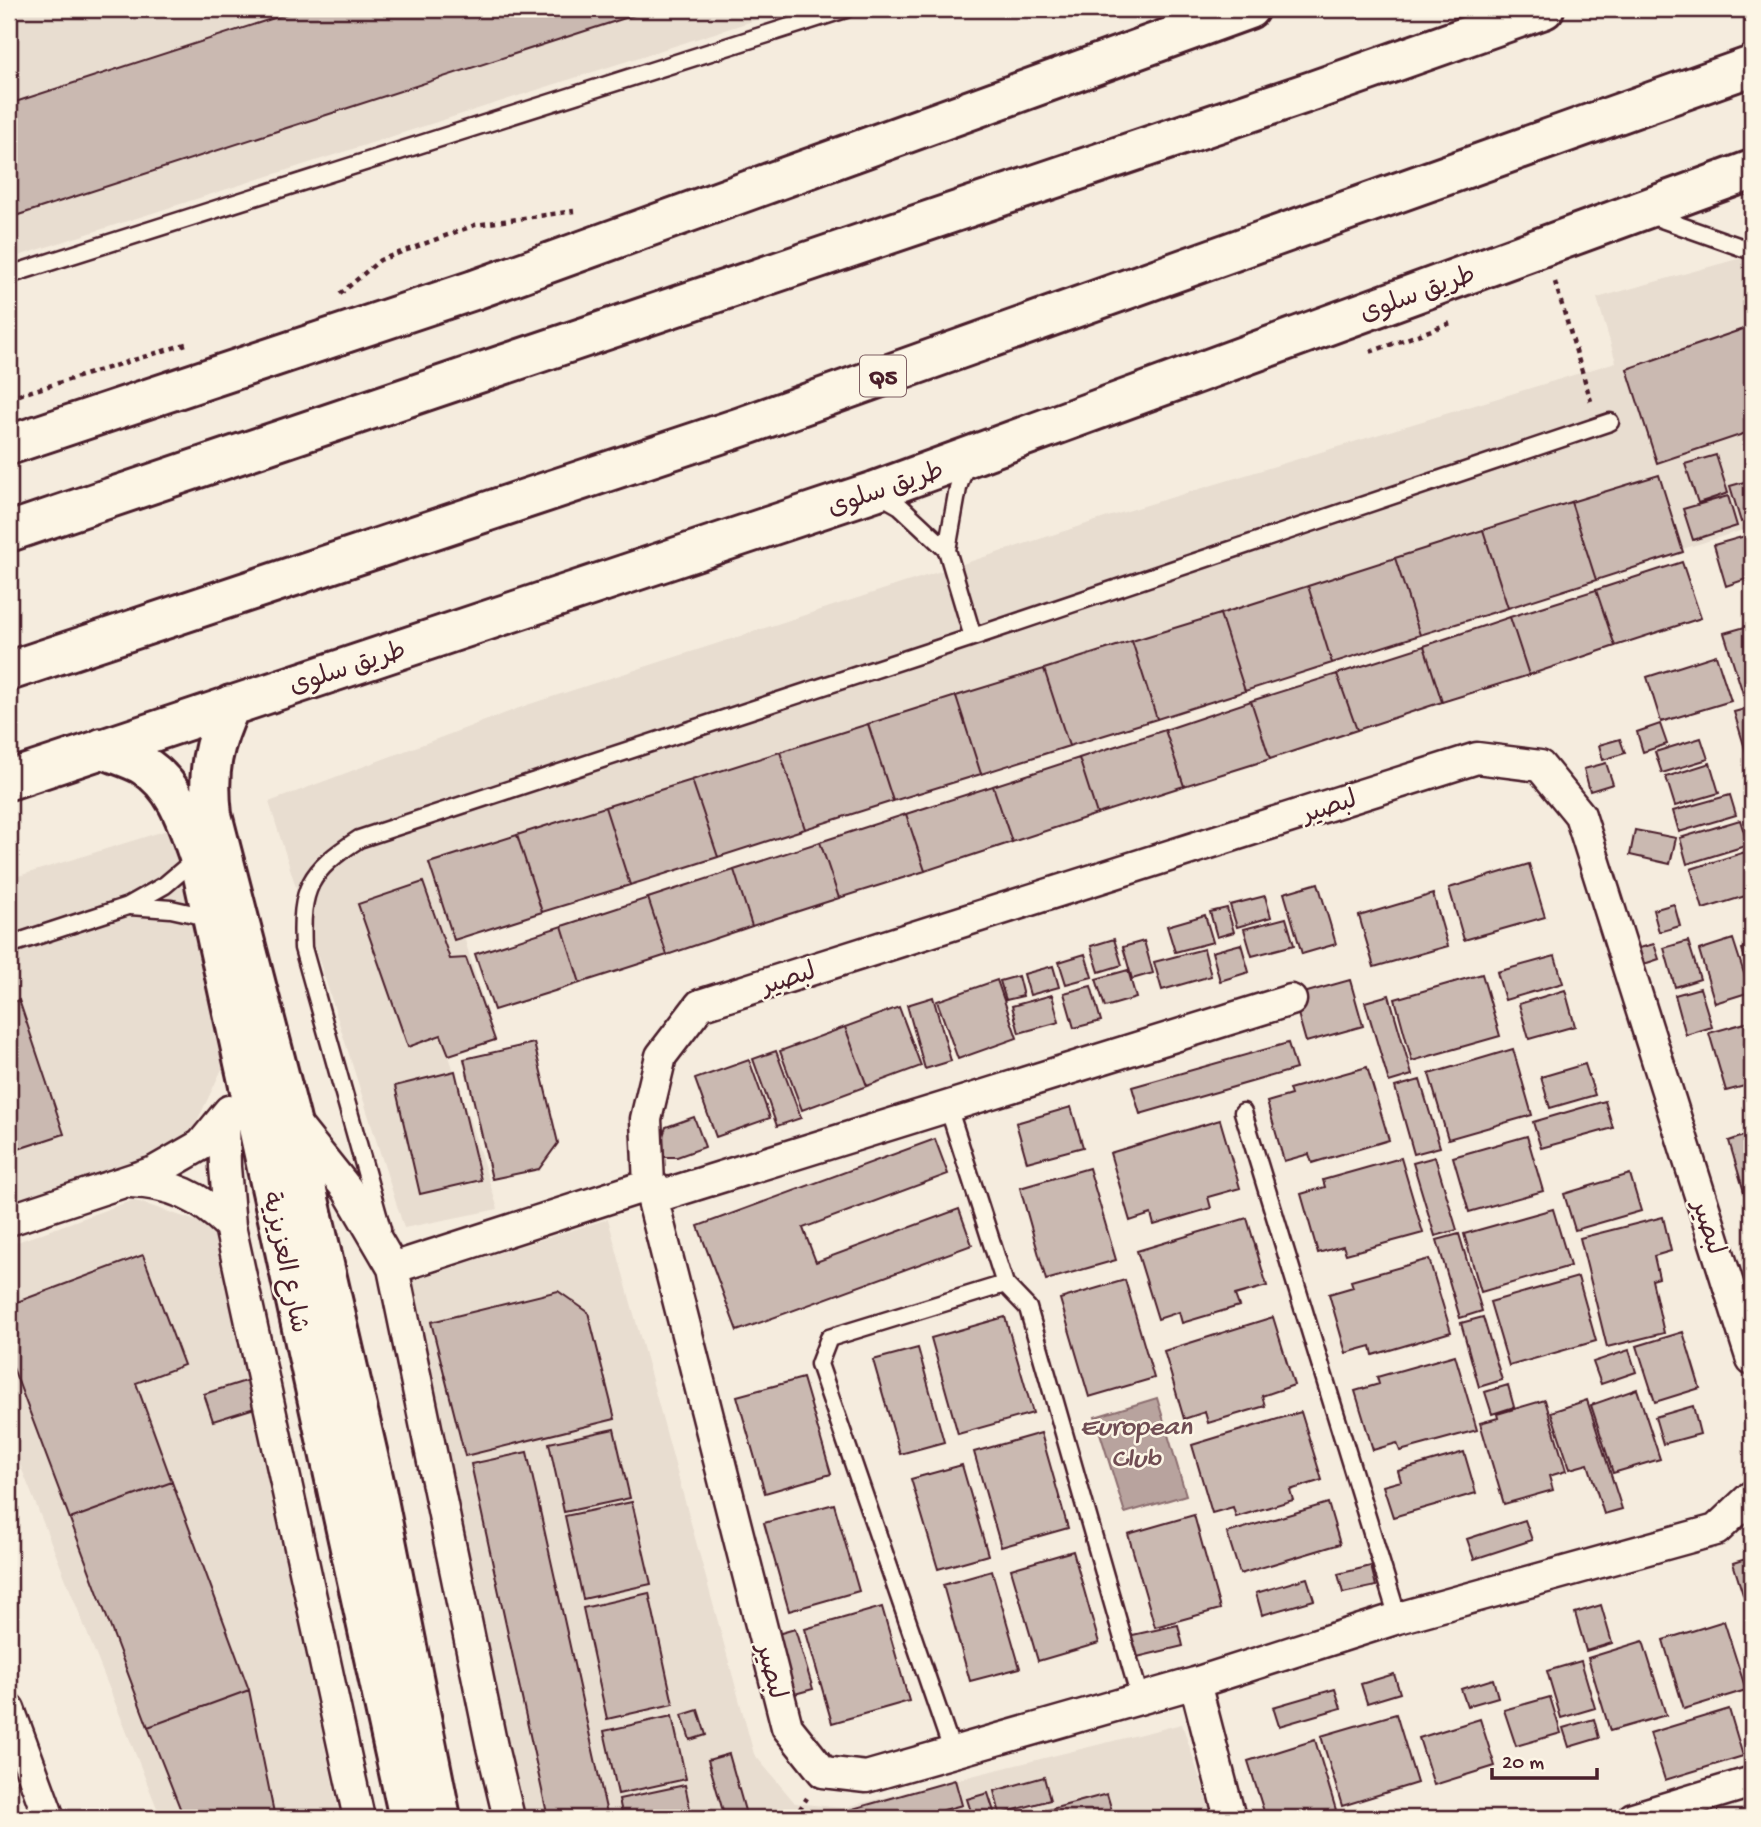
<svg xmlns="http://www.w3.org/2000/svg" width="1761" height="1827" font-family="'Gochi Hand','Playpen Sans Arabic',sans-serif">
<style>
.built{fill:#e8ddd0}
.water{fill:#b8a39e;stroke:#8c6e70;stroke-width:2}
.building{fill:#cab9b1;stroke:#4a1f2b;stroke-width:2}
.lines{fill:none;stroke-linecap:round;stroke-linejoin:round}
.lane-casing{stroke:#4a1f2b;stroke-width:21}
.street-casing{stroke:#4a1f2b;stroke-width:35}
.secondary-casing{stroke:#4a1f2b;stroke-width:44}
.highway-casing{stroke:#4a1f2b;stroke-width:44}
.path{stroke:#4a1f2b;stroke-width:4.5;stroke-dasharray:5 5;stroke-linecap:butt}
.lane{stroke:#fcf5e5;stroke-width:16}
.street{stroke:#fcf5e5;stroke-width:30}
.secondary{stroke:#fcf5e5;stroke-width:38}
.highway{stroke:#fcf5e5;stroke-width:38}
.labels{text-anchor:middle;stroke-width:5;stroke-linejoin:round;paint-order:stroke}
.shield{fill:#fcf5e5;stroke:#7f5f63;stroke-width:2}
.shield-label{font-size:24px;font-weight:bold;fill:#4a1f2b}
.street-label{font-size:26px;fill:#4a1f2b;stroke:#fcf5e5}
.water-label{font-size:28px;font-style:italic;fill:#704d53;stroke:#fcf5e5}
</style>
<rect width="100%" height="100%" fill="#f5ecde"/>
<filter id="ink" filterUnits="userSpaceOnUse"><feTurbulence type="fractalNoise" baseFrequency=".0143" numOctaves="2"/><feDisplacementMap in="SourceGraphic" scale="14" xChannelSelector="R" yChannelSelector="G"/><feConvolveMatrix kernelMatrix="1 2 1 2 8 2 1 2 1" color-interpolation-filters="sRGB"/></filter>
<g filter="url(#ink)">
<path class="built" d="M9,9H790L9,259Z
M1752,255V527L464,937L495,1040L449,1056L498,1209L404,1228L269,802L527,705L1111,516L1616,362L1597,298Z
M177,827L208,932L222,1069L192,1132L120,1169L9,1204V879Z
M133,1200L217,1228L340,1818H161L9,1437V1245Z
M608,1219L754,1754L795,1803L842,1808L1182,1724L1213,1818H522L410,1280Z"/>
<path class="water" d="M1157,1398L1186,1495L1125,1513L1095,1417Z"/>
<path class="building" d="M302,9H653L9,218V104Z
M1752,326V431L1657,463L1627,369Z
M1716,455L1728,493L1698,503L1685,464Z
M1659,475L1683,552L1596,580L1571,502Z
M1751,480L1752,519L1741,522L1730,486Z
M1728,496L1737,526L1693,540L1683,509Z
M1571,502L1596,580L1508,608L1483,530Z
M1483,530L1508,608L1420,635L1395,558Z
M1752,534V577L1726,586L1714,545Z
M1395,558L1420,635L1332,663L1308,586Z
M1682,562L1701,618L1615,646L1596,590Z
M1308,586L1332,663L1245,691L1220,614Z
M1596,590L1615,646L1529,675L1510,617Z
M1220,614L1245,691L1157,719L1132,641Z
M1510,617L1529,675L1442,702L1424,646Z
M1752,625V698L1745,700L1724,633Z
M1132,641L1157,719L1069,746L1044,669Z
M1424,646L1442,702L1357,730L1337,674Z
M1716,655L1731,701L1661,722L1647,677Z
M1044,669L1069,746L981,774L956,696Z
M1337,674L1357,730L1270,759L1251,701Z
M956,696L981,774L893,801L868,724Z
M1251,701L1270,759L1184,786L1165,730Z
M1752,707V772L1734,712Z
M868,724L893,801L805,829L780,752Z
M1660,724L1667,744L1643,752L1637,732Z
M1165,730L1184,786L1097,814L1079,758Z
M1701,738L1708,759L1662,773L1655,752Z
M1620,739L1625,753L1603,760L1599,745Z
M780,752L805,829L718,857L692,780Z
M1079,758L1097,814L1012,842L993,786Z
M1606,763L1613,784L1590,791L1584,769Z
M1710,763L1719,793L1675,806L1666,777Z
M692,780L718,857L630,885L605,807Z
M993,786L1012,842L925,871L906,814Z
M1730,795L1736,815L1679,832L1673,811Z
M605,807L630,885L542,912L517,835Z
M906,814L925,871L839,898L820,842Z
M1740,820L1748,845L1687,864L1680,838Z
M1635,830L1676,838L1670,864L1630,855Z
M517,835L542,912L454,940L429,863Z
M820,842L839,898L752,926L734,870Z
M1745,852L1752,877V894L1703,909L1691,869Z
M1529,864L1545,917L1464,940L1449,888Z
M734,870L752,926L667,955L648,898Z
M423,882L450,959L466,958L495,1040L449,1055L441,1035L408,1047L358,904Z
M1318,883L1336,944L1302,954L1284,893Z
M1433,894L1448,946L1374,967L1359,916Z
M1265,896L1271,917L1237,927L1230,905Z
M648,898L667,955L580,983L562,926Z
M1674,904L1680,926L1659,932L1653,910Z
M1227,908L1234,932L1217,937L1210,912Z
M1205,915L1213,942L1175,952L1167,926Z
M1286,918L1294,945L1252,956L1244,929Z
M562,926L580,983L494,1010L475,954Z
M1114,939L1122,965L1099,972L1091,946Z
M1733,939L1750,992L1715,1003L1699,950Z
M1144,941L1153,973L1132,979L1123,947Z
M1688,941L1700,979L1675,987L1664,948Z
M1241,944L1249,972L1220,981L1212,952Z
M1654,944L1659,959L1641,965L1636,949Z
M1752,946V983L1742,949Z
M1204,949L1211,976L1162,990L1154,962Z
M1085,954L1092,977L1066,984L1059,962Z
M1555,956L1563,983L1505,1000L1497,972Z
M1053,966L1059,987L1030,995L1024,974Z
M1128,970L1136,998L1105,1007L1096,979Z
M1482,974L1500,1036L1412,1061L1395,999Z
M1018,976L1023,996L1006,1000L1000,981Z
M997,980L1017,1038L958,1059L937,1001Z
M1350,980L1363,1026L1306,1042L1293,996Z
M1091,986L1101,1021L1074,1028L1064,993Z
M1700,988L1712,1027L1686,1035L1675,995Z
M1565,990L1575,1026L1529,1039L1519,1004Z
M1052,995L1059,1022L1019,1033L1012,1006Z
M1389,995L1412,1075L1389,1082L1365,1002Z
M933,997L951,1061L925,1069L907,1005Z
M19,1000L64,1134L9,1152V1003Z
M899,1007L921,1066L867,1086L845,1027Z
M1752,1021V1084L1726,1091L1709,1033Z
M845,1027L867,1086L802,1110L780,1051Z
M534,1043L558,1143L539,1169L492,1179L464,1059Z
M1288,1043L1296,1069L1140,1114L1132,1087Z
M1513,1049L1532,1115L1448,1139L1429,1074Z
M776,1051L801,1118L777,1126L753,1059Z
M749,1060L770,1118L716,1137L695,1079Z
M1585,1064L1595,1095L1550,1108L1541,1077Z
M1367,1067L1389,1140L1312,1163L1309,1154L1284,1161L1267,1102L1291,1095L1289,1089Z
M455,1071L481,1180L420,1194L395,1086Z
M1420,1080L1440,1147L1414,1154L1395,1087Z
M1605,1101L1613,1128L1541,1148L1533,1122Z
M1071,1107L1083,1147L1027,1162L1016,1123Z
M694,1117L705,1147L677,1157H656L666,1127Z
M1220,1120L1240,1188L1208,1197L1211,1208L1154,1225L1151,1214L1130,1221L1110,1153Z
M1752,1133V1201L1747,1202L1729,1141Z
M1527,1136L1543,1191L1469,1212L1453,1157Z
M935,1139L948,1174L803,1228L816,1262L959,1209L972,1245L737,1331L698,1226Z
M1435,1157L1457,1230L1435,1236L1413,1163Z
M1401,1158L1423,1233L1346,1254L1343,1246L1318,1253L1301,1194L1325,1187L1323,1180Z
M1089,1168L1116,1260L1046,1280L1020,1188Z
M1630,1174L1641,1211L1575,1230L1564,1194Z
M1553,1209L1570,1266L1481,1292L1464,1234Z
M1663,1217L1671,1251L1654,1256L1659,1278L1652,1280L1664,1333L1607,1347L1580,1238Z
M1247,1218L1267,1286L1235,1295L1239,1306L1182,1323L1179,1312L1158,1319L1137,1251Z
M1459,1234L1482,1311L1460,1318L1437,1240Z
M143,1255L184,1365L136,1383L172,1482L70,1519L9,1357V1305Z
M1429,1259L1451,1332L1373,1355L1371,1346L1346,1353L1329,1294L1353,1287L1351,1281Z
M1578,1277L1596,1341L1509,1366L1490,1302Z
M1125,1280L1154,1378L1089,1397L1060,1299Z
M558,1291L588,1312L615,1419L465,1456L431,1322Z
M1005,1317L1033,1413L958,1434L931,1338Z
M1273,1317L1294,1385L1262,1396L1265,1406L1208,1423L1205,1412L1184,1419L1164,1351Z
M1483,1317L1502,1380L1479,1387L1461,1323Z
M1683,1332L1700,1388L1655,1402L1637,1346Z
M918,1348L944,1442L900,1454L873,1360Z
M1629,1350L1636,1372L1601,1384L1593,1362Z
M1455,1355L1477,1430L1400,1451L1397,1443L1373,1450L1355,1391L1379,1384L1377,1377Z
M803,1378L831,1474L765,1493L737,1396Z
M252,1379L261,1406L213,1421L204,1394Z
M1508,1385L1514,1407L1492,1414L1485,1392Z
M1637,1389L1660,1459L1613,1473L1591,1405Z
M1545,1400L1566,1471L1549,1476L1553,1490L1504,1504L1480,1423L1498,1418L1497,1414Z
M1587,1400L1622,1509L1604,1514L1588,1464L1570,1469L1551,1412Z
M1693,1406L1700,1434L1663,1444L1655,1417Z
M1301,1412L1322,1480L1290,1490L1293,1500L1236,1517L1233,1507L1212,1513L1192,1445Z
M614,1429L630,1498L564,1512L549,1443Z
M1041,1433L1068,1528L1001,1547L974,1452Z
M527,1452L608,1818H548L471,1464Z
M1464,1452L1476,1493L1393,1517L1383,1486L1401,1481L1398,1471Z
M962,1465L988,1555L938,1569L911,1479Z
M172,1482L249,1690L148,1727L70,1519Z
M632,1502L651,1584L583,1599L565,1516Z
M1328,1503L1340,1544L1240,1574L1227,1533Z
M834,1504L859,1591L789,1611L764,1523Z
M1194,1515L1220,1609L1155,1627L1128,1534Z
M1525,1520L1532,1540L1474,1559L1467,1539Z
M1073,1551L1099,1643L1038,1661L1011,1569Z
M1752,1557V1599L1745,1601L1733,1563Z
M1371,1566L1376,1586L1343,1593L1338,1574Z
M992,1571L1020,1668L970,1681L943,1585Z
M1307,1578L1314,1600L1262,1615L1256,1593Z
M649,1593L673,1704L607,1719L583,1608Z
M1601,1605L1612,1643L1586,1651L1575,1613Z
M882,1607L909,1701L832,1723L805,1629Z
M1752,1609V1629L1747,1610Z
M1724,1621L1746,1690L1684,1709L1663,1640Z
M1178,1625L1183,1646L1133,1658L1128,1636Z
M795,1629L813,1689L791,1695L774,1635Z
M1643,1641L1666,1715L1610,1731L1588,1658Z
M1581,1661L1595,1708L1561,1718L1547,1671Z
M1394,1674L1400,1693L1367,1703L1361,1684Z
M1493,1679L1498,1697L1467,1706L1461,1689Z
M1335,1689L1341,1708L1279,1726L1273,1707Z
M249,1690L275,1818H184L148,1727Z
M1550,1697L1561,1733L1516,1746L1504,1710Z
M1729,1709L1743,1756L1665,1780L1650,1733Z
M698,1710L706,1735L690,1740L682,1715Z
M1396,1714L1417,1783L1342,1806L1321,1736Z
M672,1716L686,1779L618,1794L604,1731Z
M1480,1719L1495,1766L1434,1785L1419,1738Z
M1594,1719L1599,1738L1569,1747L1563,1728Z
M1315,1740L1336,1810L1308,1818H1266L1248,1761Z
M729,1754L747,1818H725L708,1760Z
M1044,1777L1050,1800L1000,1814L994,1791Z
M955,1780L962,1805L915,1818H821Z
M685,1785L692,1818H623L619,1799Z
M988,1793L996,1818H973L967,1799Z
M1107,1794L1114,1818H1050L1048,1810Z"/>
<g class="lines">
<defs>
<path id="lane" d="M1650,215L1752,251
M9,275L846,9
M967,460L958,488L947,550L973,637
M879,494L900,506L947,550
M130,906L171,909L212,918
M9,945L128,906L165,885L198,857
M948,1107L1005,1284
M1243,1112L1398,1618
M382,1229L303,948C300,888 309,871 359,839L973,637L1610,422
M953,1753L819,1364L829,1338L1005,1284L1028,1308L1140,1698"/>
<path id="street" d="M224,1119L225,1167L230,1226L359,1818
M292,1120L347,1189L393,1268L492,1747L509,1818
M130,1182C171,1183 201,1197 230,1226
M649,1185L666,1194L1291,1000
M9,1220L154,1172L201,1145L229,1111
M393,1268L649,1185
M1752,1360L1580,815L1540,766L1477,758L700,1005L661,1056L646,1119L649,1185L787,1727L823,1772L866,1777L1195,1683L1398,1618L1716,1530L1752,1496
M1195,1683L1230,1818
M9,1709L49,1818
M1633,1818L1752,1782"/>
<path id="secondary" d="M9,445L474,290L1249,9
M231,705C212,745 207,771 212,815L290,1117L376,1490L441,1818
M102,748C115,754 131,758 143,765C176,785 187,822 199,857L409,1818
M9,780L875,491L1752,170"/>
<path id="highway" d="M9,532L1315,90L1544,9
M9,671L741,427L1752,66"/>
</defs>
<use href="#lane" class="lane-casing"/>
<use href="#street" class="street-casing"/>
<use href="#secondary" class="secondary-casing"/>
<use href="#highway" class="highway-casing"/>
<path class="path" d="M1555,282L1591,401
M340,294L380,260L475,225L574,211
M1370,352L1451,323
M9,398L186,344
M794,1818L807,1798"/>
<use href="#lane" class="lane"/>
<use href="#street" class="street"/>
<use href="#secondary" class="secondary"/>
<use href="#highway" class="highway"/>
</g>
</g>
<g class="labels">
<rect class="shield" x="860" y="355.5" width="46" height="41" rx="5"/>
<g class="shield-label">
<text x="883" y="384">Q5</text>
</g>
<g class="street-label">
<text transform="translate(1417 292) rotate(-20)" y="9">طريق سلوى</text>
<text transform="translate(885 487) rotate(-19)" y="9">طريق سلوى</text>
<text transform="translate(347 666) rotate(-18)" y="9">طريق سلوى</text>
<text transform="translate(1329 805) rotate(-18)" y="9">لبصير</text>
<text transform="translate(788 977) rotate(-18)" y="9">لبصير</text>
<text transform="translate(1710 1227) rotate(72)" y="9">لبصير</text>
<text transform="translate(287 1262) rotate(78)" y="9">شارع العزيزية</text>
<text transform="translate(773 1671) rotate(76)" y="9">لبصير</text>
</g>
<g class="water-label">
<text x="1136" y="1434">European<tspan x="1136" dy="32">Club</tspan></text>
</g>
</g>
<rect width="1761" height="1827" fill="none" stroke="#fcf5e5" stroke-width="35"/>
<rect x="18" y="18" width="1726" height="1792" fill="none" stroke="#4a1f2b" stroke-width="2.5" filter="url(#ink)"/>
<path d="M1492 1768v10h105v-10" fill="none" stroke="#4a1f2b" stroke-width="3.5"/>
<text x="1502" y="1768" font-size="21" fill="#4a1f2b" stroke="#fcf5e5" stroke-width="5" paint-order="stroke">20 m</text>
</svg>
